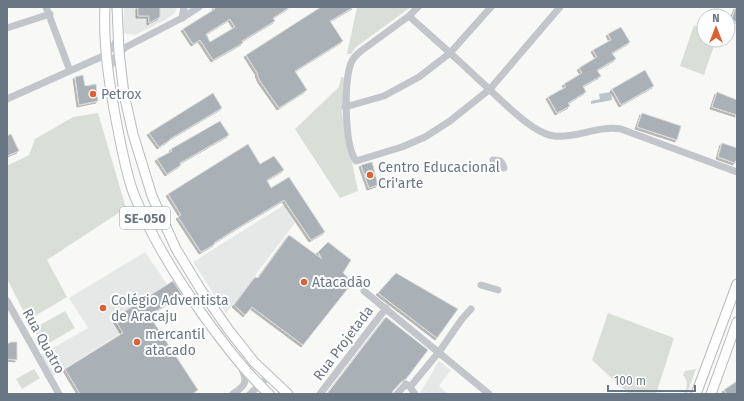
<svg xmlns="http://www.w3.org/2000/svg" width="744" height="401" font-family="'Fira Sans',sans-serif">
<style>
.built{fill:#e6e7e7}
.green{fill:#d9dfd7}
.water{fill:#bcc5cb}
.building{fill:#a9b0b6;stroke:#dadad8;fill-rule:evenodd;filter:url(#shadow)}
.lines{fill:none;stroke-linecap:round;stroke-linejoin:round}
.major-casing{stroke:#b7bbbf;stroke-width:11}
.minor{stroke:#c2c5c9;stroke-width:7}
.major{stroke:#fff;stroke-width:9}
.poi-dot{fill:#da6234;stroke:#fff;stroke-width:1.5}
.labels{text-anchor:middle;stroke-width:4;stroke-linejoin:round;paint-order:stroke}
.shield{fill:#fff;stroke:#96a0aa;stroke-width:1}
.shield-label{font-size:13px;font-weight:bold;fill:#697785}
.poi-label{font-size:14px;fill:#697785;stroke:#fff;text-anchor:start}
.street-label{font-size:14px;fill:#697785;stroke:#fff}
</style>
<defs>
<filter id="shadow"><feDropShadow dx="-2" dy="2" stdDeviation="0" flood-color="#0004"/></filter>
</defs>
<rect width="100%" height="100%" fill="#f8f8f6"/>
<path class="built" d="M124,7H177L175,13L165,20L135,35L123,33Z
M284,205L295,223L226,313L193,262Z
M145,252L167,284L114,318L122,332L51,377L41,355L88,328L69,298Z
M439,361L451,370L439,386L448,394H421L420,393Z"/>
<path class="green" d="M357,7H411L356,47L351,54H347Z
M694,25L704,29V40H716L704,75L680,66Z
M341,77L345,78L342,113L358,191L340,198L295,129L339,87Z
M98,113L126,208L47,260L67,297L28,320L7,279V166L29,155L35,139L73,117Z
M65,311L75,328L44,346L33,329Z
M608,313L674,338L656,394H629L592,360Z
M34,369L40,378L22,389L16,379Z
M696,369L687,394H684C687,387 689,382 683,375L685,371Z"/>
<path class="water" d="M611,92L612,100L591,104V101L600,99L599,94Z"/>
<path class="building" d="M138,7H160V17L149,23V16H138Z
M214,7H290L273,18L275,21L242,41L243,43L213,60L200,40L193,44L183,29L215,9ZM230,19L235,27L210,42L206,34Z
M321,7H354L330,21L343,41L295,71L307,90L279,108L260,81L257,74H258L246,55Z
M736,7H737V22L731,20Z
M621,27L630,42L612,53L616,59L597,70L601,76L583,86L586,92L568,103L570,106L557,113L548,97L566,87L564,84L582,73L579,68L597,57L593,50L611,40L608,34Z
M645,70L654,86L621,105L612,89Z
M83,75L85,86L96,84L98,101L79,105L75,77Z
M717,92L737,100V115L712,107Z
M213,93L222,108L170,139V140L159,147L149,133Z
M642,113L681,126L677,140L637,127Z
M220,121L229,135L180,163L181,165L167,174L157,159L172,151L171,149Z
M11,134L19,151L7,156V136Z
M722,143L737,148V158L735,163L718,157Z
M248,144L260,164L274,156L284,170L267,180L271,188L289,177L325,232L311,240L284,200L231,232L214,243L215,244L201,252L178,217L181,215L168,194Z
M372,162L378,185L369,188L361,165Z
M289,235L322,259L318,252L328,242L351,260L343,273L353,282L303,345L252,307L245,315L234,305L255,277L258,278Z
M396,273L458,309L437,338L378,293Z
M173,281L182,295L149,315L198,390L192,394H80L65,369L123,333L114,318Z
M386,317L428,350L406,379L402,381L393,391L392,394H327Z
M11,342H17V360L7,359V344Z
M737,381V394H727L724,390Z"/>
<g class="lines">
<defs>
<path id="major" d="M105,7C103,48 110,90 118,130C122,151 126,172 133,192C150,235 176,277 203,315C223,343 244,371 269,394
M117,7L119,52L124,94L133,134L152,196L176,249L201,290L228,329L254,362L288,394
M696,394L737,284
M711,394L737,322"/>
</defs>
<use href="#major" class="major-casing"/>
<path class="minor" d="M46,7L70,71
M418,7L409,16L361,51C356,55 353,58 351,63C344,82 344,145 356,161L402,147L425,137L450,121L490,89L560,7
M409,16C432,37 455,57 477,78C496,94 530,133 554,136C576,139 598,125 621,129L737,172
M182,18L184,7
M7,28L50,14
M108,71L115,57L126,47L182,18L199,7
M7,99L101,57C110,51 114,47 118,37
M345,107L384,96L419,77L450,53L491,7
M493,160C500,160 502,161 504,168
M481,285L498,290
M364,291L489,394
M7,301L59,394
M233,394C246,385 248,382 241,367
M250,394L269,376
M320,394L386,308
M397,394L406,384L410,387
M415,394L410,387L439,352L462,319L471,309"/>
<use href="#major" class="major"/>
</g>
<g class="poi-dot">
<circle cx="93" cy="94" r="4"/>
<circle cx="370" cy="175" r="4"/>
<circle cx="304" cy="282" r="4"/>
<circle cx="103" cy="308" r="4"/>
<circle cx="137" cy="342" r="4"/>
</g>
<g class="labels">
<rect class="shield" x="120" y="207" width="50" height="22" rx="3"/>
<g class="shield-label">
<text x="145" y="223">SE-050</text>
</g>
<g class="poi-label">
<text x="101" y="99">Petrox</text>
<text x="378" y="172">Centro Educacional<tspan x="378" dy="16">Cri'arte</tspan></text>
<text x="312" y="287">Atacadão</text>
<text x="111" y="305">Colégio Adventista<tspan x="111" dy="16">de Aracaju</tspan></text>
<text x="145" y="339">mercantil<tspan x="145" dy="16">atacado</tspan></text>
</g>
<g class="street-label">
<text transform="translate(44 341) rotate(61)" y="5">Rua Quatro</text>
<text transform="translate(343 343) rotate(-53)" y="5">Rua Projetada</text>
</g>
</g>
<rect width="744" height="401" fill="none" stroke="#697785" stroke-width="16"/>
<g transform="translate(716 28)"><circle r="19" fill="#ffffff" stroke="#c3c9ce"/>
<path d="M0-3L7 15L0 10L-7 15Z" fill="#da6234"/>
<text y="-6" font-size="11" font-weight="bold" text-anchor="middle" fill="#697785">N</text>
</g>
<path d="M608 385v6h87v-6" fill="none" stroke="#697785" stroke-width="2"/>
<text x="614" y="385" font-size="12" fill="#697785" stroke="#ffffff" stroke-width="3" paint-order="stroke">100 m</text>
</svg>
